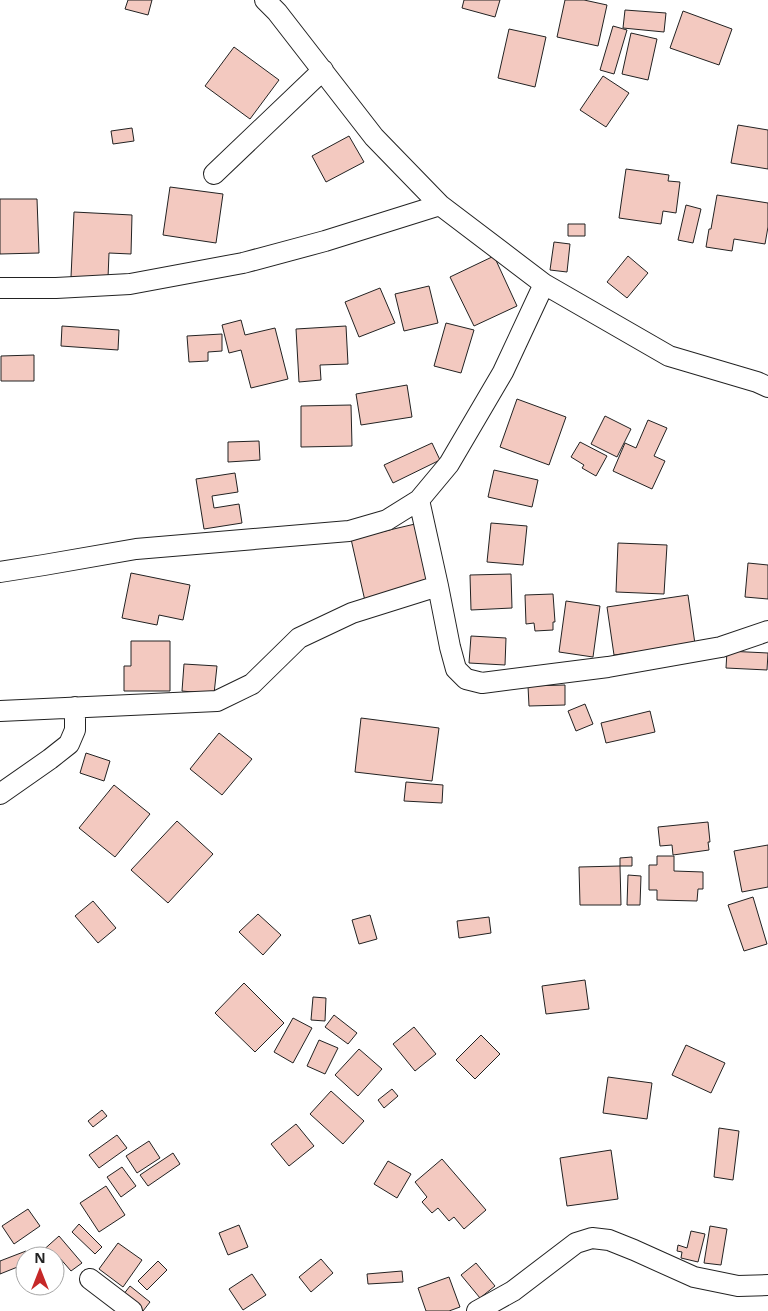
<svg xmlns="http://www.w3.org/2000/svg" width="768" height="1311" font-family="'Noto Sans',sans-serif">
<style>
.building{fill:#f3c9c0;stroke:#222}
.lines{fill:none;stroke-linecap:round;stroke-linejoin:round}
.minor-casing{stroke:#222;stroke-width:22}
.minor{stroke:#fff;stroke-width:20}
</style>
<rect width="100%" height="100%" fill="#fff"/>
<path class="building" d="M128,0H152L148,15L125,9Z
M464,0H500L495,17L462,8Z
M565,0H584L607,5L598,46L557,37Z
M625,10L666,13L664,32L623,28Z
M683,11L732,29L719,65L670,48Z
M613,26L627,30L614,74L600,70Z
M509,29L546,37L535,87L498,78Z
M631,33L657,39L648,80L622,74Z
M234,47L279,80L250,119L205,86Z
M603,76L629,93L606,127L580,110Z
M738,125L768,130V169L731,163Z
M132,128L134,141L113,144L111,131Z
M349,136L364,162L326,182L312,156Z
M626,169L669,175L668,181L680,182L676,213L663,211L661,224L619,218Z
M170,187L223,194L216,243L163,235Z
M717,195L768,203V227L765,244L734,239L732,251L706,247L709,229H711Z
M0,199H37L39,253L0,254Z
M686,205L701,209L693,243L678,240Z
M74,212L132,215L131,254L109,253L108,278L71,277Z
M568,224H585V236H568Z
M554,242L570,244L567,272L550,270Z
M494,256L517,306L474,326L450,277Z
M628,256L648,273L627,298L607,282Z
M429,286L438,323L404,331L395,294Z
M380,288L395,323L359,337L345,302Z
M241,320L245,335L275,328L288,379L251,388L241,350L229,353L222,325Z
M446,323L474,330L461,373L434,366Z
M62,326L119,330L118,350L61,346Z
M346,326L348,364L320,365L321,380L299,382L296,329Z
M222,334V351L208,352V361L189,362L187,336Z
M34,355V381H1V356Z
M407,385L412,417L361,425L356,394Z
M517,399L566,417L549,465L500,447Z
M351,405L352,446L301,447V406Z
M605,416L631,429L617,457L591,444Z
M648,420L667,428L654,456L665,461L652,489L613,471L625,443L636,448Z
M259,441L260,460L228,462V442Z
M580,442L607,456L596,476L582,468L584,465L571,457Z
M432,443L440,460L393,483L384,465Z
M494,470L538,480L532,507L488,497Z
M235,473L238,492L212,496L214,508L239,504L242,523L204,529L196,479Z
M491,523L527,526L523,565L487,562Z
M415,524L430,586L365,601L351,539Z
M618,543L667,545L664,594L616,592Z
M748,563L768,565V599L745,597Z
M131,573L190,585L183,620L159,615L157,625L122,618Z
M511,574L512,608L471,610L470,575Z
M553,594L555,622H553V630L535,631L534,623L526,624L525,595Z
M688,595L695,644L614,655L607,607Z
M566,601L600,606L593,657L559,652Z
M471,636L506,638L505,665L469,663Z
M131,641H170V691H124V666H131Z
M727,651L768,653L767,670L726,668Z
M184,664L217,666L214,694L182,691Z
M565,685V705L529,706L528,686Z
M585,704L593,724L576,731L568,711Z
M650,711L655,732L606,743L601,723Z
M361,718L439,728L432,781L355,772Z
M219,733L252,759L222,795L190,769Z
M86,753L110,761L104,781L80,773Z
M406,782L443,785L442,803L404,801Z
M114,785L150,814L115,857L79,828Z
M177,821L213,854L168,903L131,870Z
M708,822L710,842H708L709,850L673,855L672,845L660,846L658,827Z
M768,845V887L742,892L734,851Z
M657,856H674V871L703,872V889H698L697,901L657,900V890H649V865H657Z
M632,857V866H620V858Z
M620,866L621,905H580L579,867Z
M628,875L641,876L640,905H627Z
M753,897L767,944L744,951L728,905Z
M93,901L116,928L98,943L75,916Z
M258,914L281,935L263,955L239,932Z
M370,915L377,939L359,944L352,920Z
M489,917L491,933L459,938L457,921Z
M585,980L589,1009L546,1014L542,986Z
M244,983L284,1023L255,1052L215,1013Z
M313,997L326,998L325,1021L311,1020Z
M334,1015L357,1033L348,1044L325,1027Z
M293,1018L312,1028L293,1063L274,1052Z
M414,1027L436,1054L415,1071L393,1044Z
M481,1035L500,1054L475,1079L456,1060Z
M319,1040L338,1048L325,1074L307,1066Z
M686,1045L725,1063L711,1093L672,1075Z
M359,1049L382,1069L358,1096L335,1075Z
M608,1077L652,1083L647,1119L603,1113Z
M392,1089L398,1096L384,1108L378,1100Z
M331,1091L364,1121L343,1144L310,1114Z
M102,1110L107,1116L93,1127L88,1121Z
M296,1124L314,1146L289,1166L271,1144Z
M719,1128L739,1131L733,1180L714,1177Z
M117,1135L127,1148L99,1168L89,1155Z
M149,1141L160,1158L137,1173L126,1156Z
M611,1150L618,1199L567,1206L560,1158Z
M173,1153L180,1164L148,1186L140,1175Z
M442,1159L486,1210L464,1229L454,1217L449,1221L438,1208L432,1213L422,1202L427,1197L415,1182Z
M388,1161L411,1174L397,1198L374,1184Z
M122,1167L136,1186L121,1197L107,1177Z
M106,1186L125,1215L99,1232L80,1203Z
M28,1209L40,1226L14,1244L2,1226Z
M79,1224L102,1247L95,1254L72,1232Z
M239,1225L248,1247L228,1255L219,1233Z
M710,1226L727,1229L721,1265L704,1263Z
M691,1231L705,1234L698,1262L681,1258L682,1252L677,1251L678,1245L687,1248Z
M59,1236L82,1263L71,1271L58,1256L55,1258V1256H42L40,1253Z
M118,1243L142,1260L123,1287L99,1269Z
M26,1251L28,1256H25V1264L0,1274V1261Z
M321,1259L333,1273L311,1292L299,1277Z
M158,1261L167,1270L147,1290L138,1281Z
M476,1263L495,1286L480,1298L461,1275Z
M402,1271L403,1282L368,1284L367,1274Z
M252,1274L266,1295L243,1310L229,1289Z
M449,1277L460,1307L449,1311H426L418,1288Z
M130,1286L150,1302L143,1311L123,1295Z"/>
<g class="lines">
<defs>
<path id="minor" d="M265,0L277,12L374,137L440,205L544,284L669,356L757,382L768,387
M214,174L323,70
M0,288H56L130,284L243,263L325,241L440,205
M419,500L438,586L450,647L456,669L466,679L482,683L608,667L721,647L768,631
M0,572L44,565L136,549L349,531L387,520L419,500L449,464L503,372L544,284
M0,711L217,701L252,684L299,638L352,613L438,586
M0,794L50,759L69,744L75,730V707
M90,1279L132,1311
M477,1311L513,1291L576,1243L592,1238L609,1240L634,1250L694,1277L738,1286L768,1285"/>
</defs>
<use href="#minor" class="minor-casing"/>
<use href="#minor" class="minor"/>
</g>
<g transform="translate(40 1271)"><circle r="24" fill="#ffffff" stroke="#a7a7a7"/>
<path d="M0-4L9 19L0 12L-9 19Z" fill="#c62828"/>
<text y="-8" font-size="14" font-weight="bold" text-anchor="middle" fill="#222222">N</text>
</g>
</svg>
